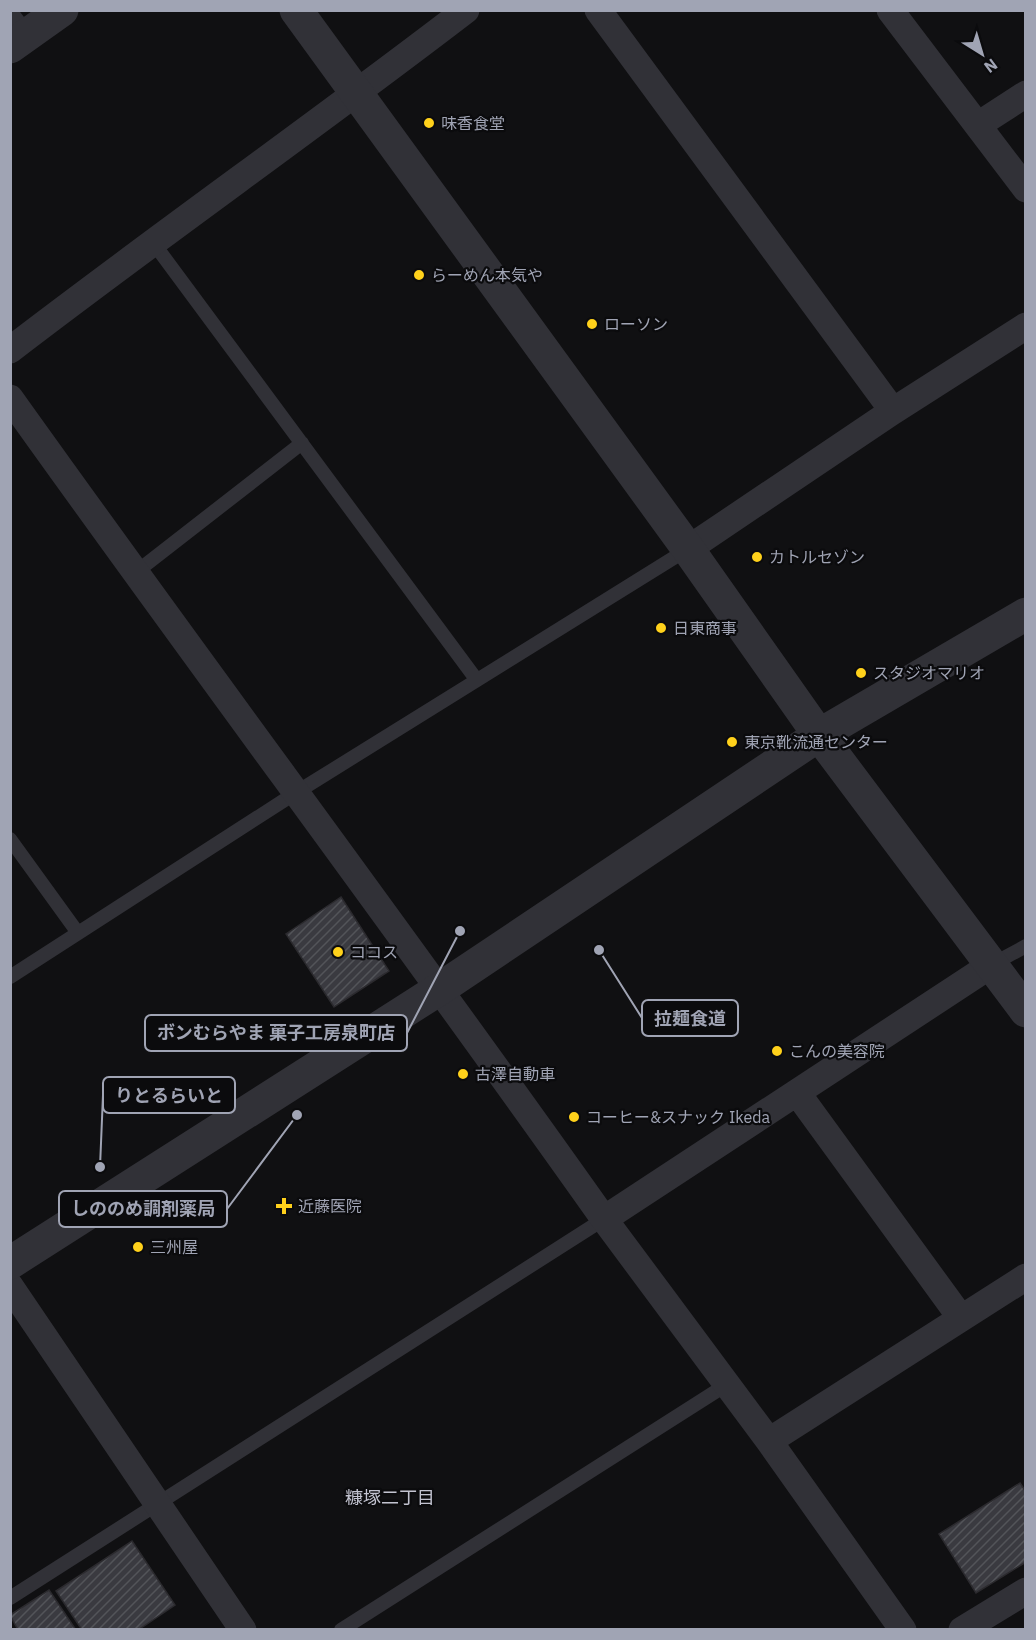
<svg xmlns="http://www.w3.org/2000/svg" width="1036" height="1640" font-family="'IBM Plex Sans','Noto Sans JP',sans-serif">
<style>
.building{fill:url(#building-hatch);stroke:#2b2a2e;stroke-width:1.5}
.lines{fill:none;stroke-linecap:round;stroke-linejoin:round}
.service{stroke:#313137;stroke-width:14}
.minor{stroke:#313137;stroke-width:27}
.tertiary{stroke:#313137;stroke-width:33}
.poi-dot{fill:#ffd11b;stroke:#0b0b0d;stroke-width:2}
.labels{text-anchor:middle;stroke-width:4.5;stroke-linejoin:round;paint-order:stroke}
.poi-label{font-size:16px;fill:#a0a4b4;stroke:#0b0b0d;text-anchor:start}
.neighbourhood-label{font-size:18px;fill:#c2c3d0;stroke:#0b0b0d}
.leader{fill:none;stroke:#a0a4b4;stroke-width:2}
.callout-dot{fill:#a0a4b4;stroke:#0b0b0d;stroke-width:2}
.callout{fill:#0b0b0d;stroke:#a0a4b4;stroke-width:2}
.callout-label{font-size:18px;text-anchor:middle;font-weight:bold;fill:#a0a4b4}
</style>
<defs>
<pattern id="building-hatch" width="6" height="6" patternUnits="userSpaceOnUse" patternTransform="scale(1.5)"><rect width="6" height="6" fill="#3a3a40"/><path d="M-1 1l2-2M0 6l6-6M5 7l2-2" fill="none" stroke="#535459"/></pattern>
</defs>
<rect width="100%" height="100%" fill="#101012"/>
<path class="building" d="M341,897L389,971L334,1007L286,934Z
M1020,1483L1026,1492V1562L976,1593L939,1534Z
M132,1541L175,1605L138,1630H82L56,1591Z
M49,1590L76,1630H18L10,1615Z"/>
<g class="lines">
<path class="service" d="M152,241L476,679
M135,573L302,443
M10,839L78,933
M991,965L1026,946
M10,977L297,792L688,549
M10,1598L604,1219
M341,1630L726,1385"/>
<path class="minor" d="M598,10L893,411
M890,10L1026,189
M10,21L23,38
M978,125L1026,94
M10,350C161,234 315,126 466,10
M10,398C206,673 409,943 604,1219
M688,549L893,411L1026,326
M991,965L604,1219L769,1441L1026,1277
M798,1094L961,1318
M10,1286L243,1630
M769,1441L903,1630
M962,1630L1026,1591"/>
<path class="tertiary" d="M296,10L688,549L819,735L1026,1011
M10,47L62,10
M10,1263L441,988L819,735L1026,614"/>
</g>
<g class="poi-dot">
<circle cx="429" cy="123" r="6"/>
<circle cx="419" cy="275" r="6"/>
<circle cx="592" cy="324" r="6"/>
<circle cx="757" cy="557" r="6"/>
<circle cx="661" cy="628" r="6"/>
<circle cx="861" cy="673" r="6"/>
<circle cx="732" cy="742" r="6"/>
<circle cx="338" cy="952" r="6"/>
<circle cx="777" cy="1051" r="6"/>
<circle cx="463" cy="1074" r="6"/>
<circle cx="574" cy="1117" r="6"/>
<path d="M281 1197h6v6h6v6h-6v6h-6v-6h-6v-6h6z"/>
<circle cx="138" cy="1247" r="6"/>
</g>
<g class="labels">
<g class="poi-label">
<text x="441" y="129">味香食堂</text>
<text x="431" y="281">らーめん本気や</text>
<text x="604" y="330">ローソン</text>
<text x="769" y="563">カトルセゾン</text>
<text x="673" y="634">日東商事</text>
<text x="873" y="679">スタジオマリオ</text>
<text x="744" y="748">東京靴流通センター</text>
<text x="350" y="958">ココス</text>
<text x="789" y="1057">こんの美容院</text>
<text x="475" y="1080">古澤自動車</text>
<text x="586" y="1123">コーヒー&amp;スナック Ikeda</text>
<text x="298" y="1212">近藤医院</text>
<text x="150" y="1253">三州屋</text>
</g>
<g class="neighbourhood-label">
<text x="390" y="1504">糠塚二丁目</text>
</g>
</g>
<path class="leader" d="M599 950L642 1018M460 931L407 1033M100 1167L103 1095M297 1115L227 1209"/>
<g class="callout-dot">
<circle cx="599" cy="950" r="6"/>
<circle cx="460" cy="931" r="6"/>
<circle cx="100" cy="1167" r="6"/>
<circle cx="297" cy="1115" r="6"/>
</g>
<g class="callout">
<rect x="642" y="1000" width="96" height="36" rx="6"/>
<rect x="145" y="1015" width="262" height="36" rx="6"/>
<rect x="103" y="1077" width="132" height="36" rx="6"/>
<rect x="59" y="1191" width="168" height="36" rx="6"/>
</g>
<g class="callout-label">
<text x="690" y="1025">拉麺食道</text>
<text x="276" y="1039">ボンむらやま 菓子工房泉町店</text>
<text x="169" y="1102">りとるらいと</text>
<text x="143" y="1215">しののめ調剤薬局</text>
</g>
<rect width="1036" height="1640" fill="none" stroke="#a0a4b4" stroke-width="24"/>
<g transform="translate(982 54) rotate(143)" stroke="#0b0b0d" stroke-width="4.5" paint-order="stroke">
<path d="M0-4.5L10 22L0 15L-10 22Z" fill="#a0a4b4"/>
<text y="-9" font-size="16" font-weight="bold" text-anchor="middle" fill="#a0a4b4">N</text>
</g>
</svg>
